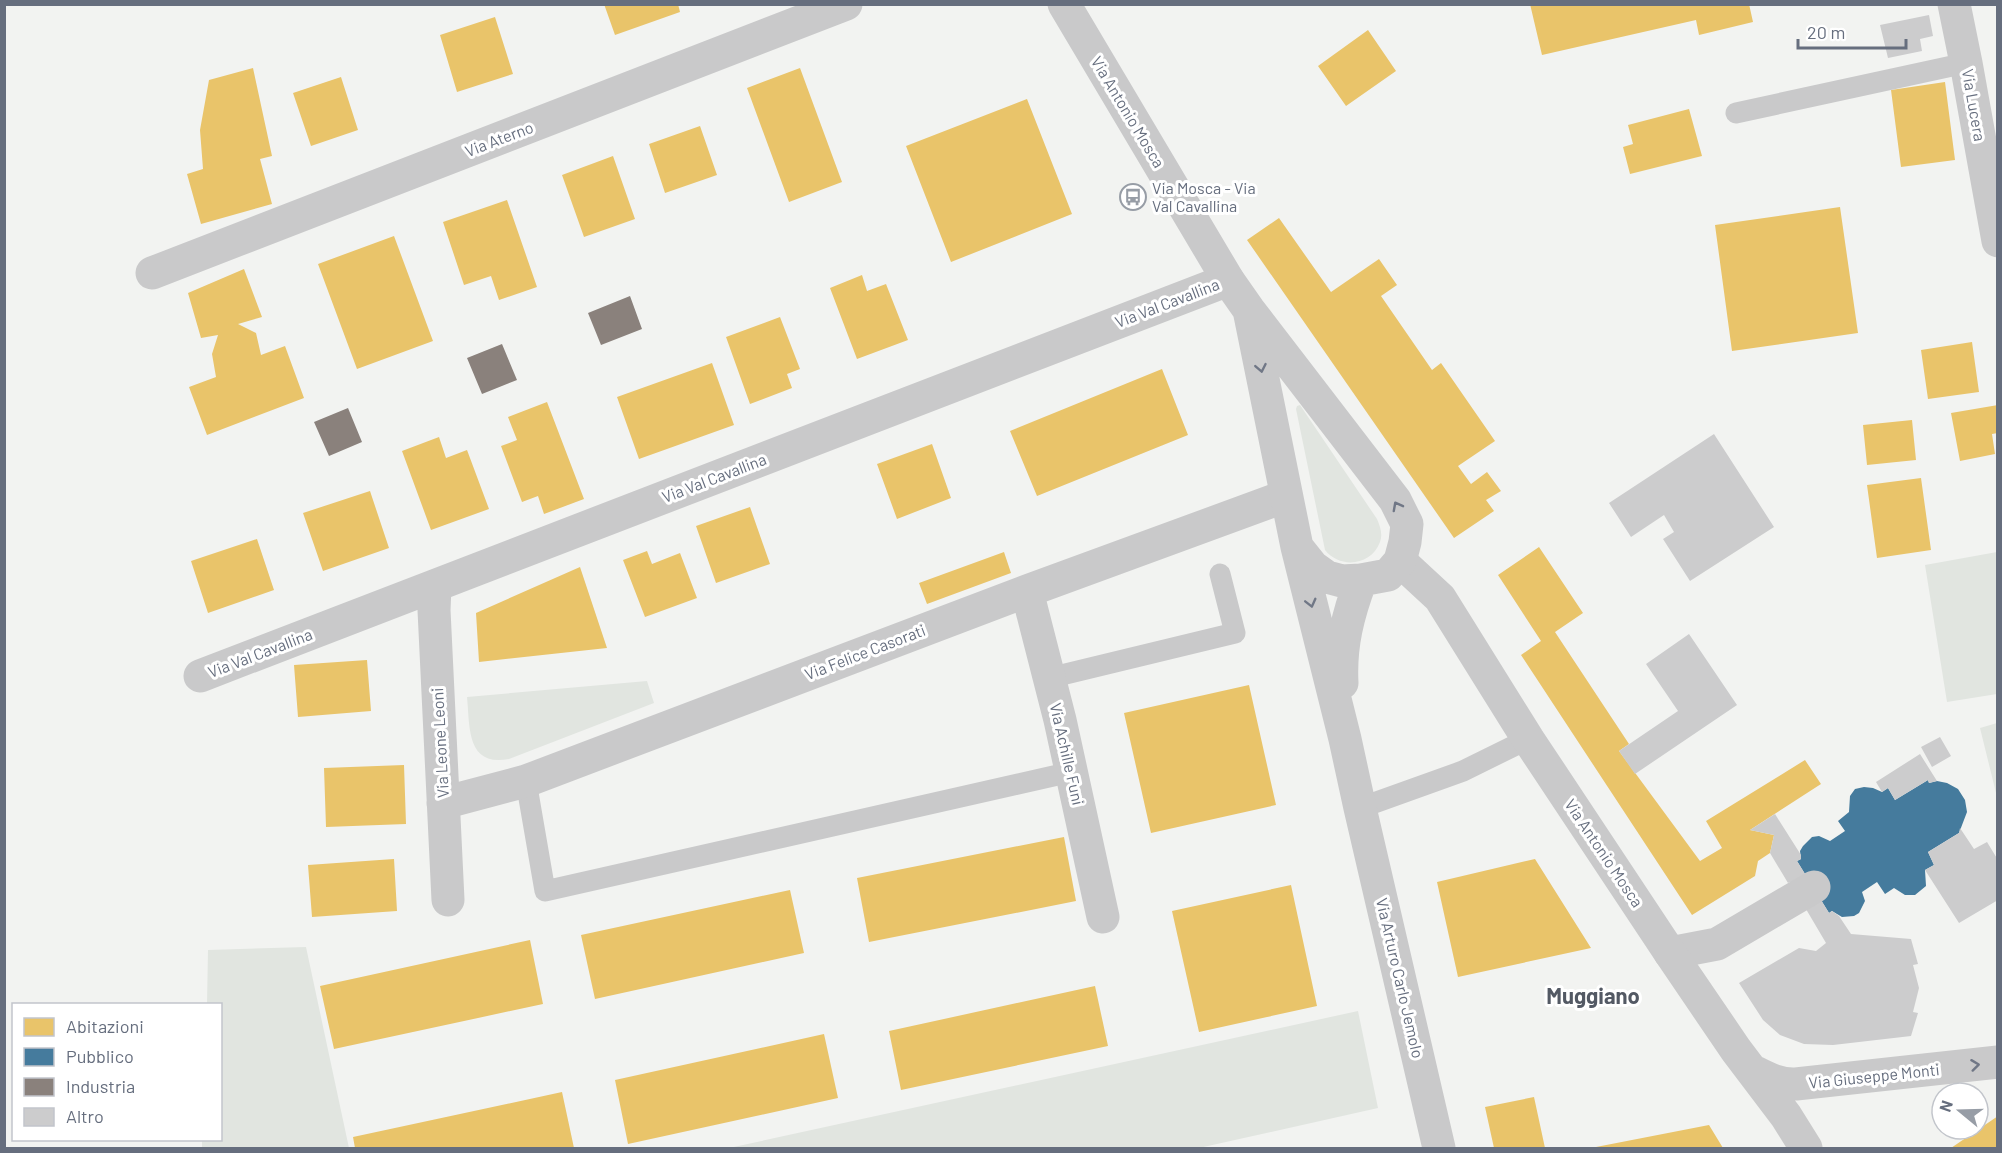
<svg xmlns="http://www.w3.org/2000/svg" width="2002" height="1153" font-family="Barlow,sans-serif">
<style>
.green{fill:#e1e5e0}
.homes{fill:#e9c46a}
.public{fill:#457b9d}
.industry{fill:#8a817c}
.building{fill:#cccccd}
.lines{fill:none;stroke-linecap:round;stroke-linejoin:round}
.service{stroke:#c9c9ca;stroke-width:21}
.pedestrian{stroke:#c9c9ca;stroke-width:33}
.minor{stroke:#c9c9ca;stroke-width:33}
.tertiary{stroke:#c9c9ca;stroke-width:33}
.oneway{stroke:#707786}
.labels{text-anchor:middle;stroke-width:6;stroke-linejoin:round;paint-order:stroke}
.street-label{font-size:16px;fill:#666e7e;stroke:#fff}
.poi-label{font-size:16px;fill:#666e7e;stroke:#fff;text-anchor:start}
.district-label{font-size:22px;font-weight:bold;fill:#535964;stroke:#fff}
</style>
<rect width="100%" height="100%" fill="#f2f3f1"/>
<path class="green" d="M1300,405L1377,519C1380,526 1383,534 1380,542C1371,566 1340,569 1325,550L1296,409L1297,406Z
M1997,552V694L1947,702L1925,565Z
M647,681L654,703L509,759C466,767 470,727 467,697Z
M1997,723H1998L1997,797L1980,728Z
M306,947L349,1148H202V1140H220V1004H207L208,950Z
M1358,1011L1378,1108L1199,1148H729Z"/>
<path class="homes" d="M604,4H678L680,12L615,35Z
M1530,4H1749L1753,22L1699,35L1696,20L1542,55Z
M495,17L513,74L457,92L440,35Z
M1368,30L1396,71L1346,106L1318,66Z
M253,68L272,156L260,159L272,204L201,224L187,174L203,169L200,130L209,80Z
M800,68L842,182L789,202L747,88Z
M341,77L358,130L311,146L293,93Z
M1945,82L1955,160L1901,167L1891,90Z
M1027,99L1072,214L951,262L906,146Z
M1689,109L1702,156L1630,174L1623,147L1633,144L1628,125Z
M700,126L717,175L665,193L649,144Z
M613,156L635,219L584,237L562,175Z
M507,200L537,287L499,300L491,276L464,285L443,222Z
M1840,207L1858,333L1732,351L1715,225Z
M1279,218L1331,292L1379,259L1397,285L1381,296L1432,370L1441,363L1495,441L1458,466L1471,484L1487,472L1501,491L1486,500L1494,511L1454,538L1247,240Z
M394,236L433,341L357,369L318,264Z
M244,269L262,317L238,324L256,333L261,355L285,346L304,398L207,435L189,387L216,377L212,354L218,335L201,338L188,293Z
M862,275L867,291L886,284L908,340L857,359L830,288Z
M780,317L800,369L787,374L792,388L750,404L726,337Z
M1972,342L1979,392L1928,399L1921,350Z
M712,363L734,425L639,459L617,397Z
M1162,369L1188,435L1037,496L1010,431Z
M547,402L584,499L544,514L538,496L522,502L501,446L517,440L508,417Z
M1998,405V433L1992,434L1995,454L1960,461L1951,413Z
M1912,420L1916,460L1867,465L1863,425Z
M439,437L446,458L467,450L489,509L431,530L402,451Z
M932,444L951,498L897,519L877,464Z
M1921,478L1931,550L1877,558L1867,485Z
M370,491L389,548L323,571L303,513Z
M750,507L770,564L716,583L696,526Z
M257,539L274,590L208,613L191,561Z
M1539,547L1583,613L1555,632L1629,744L1619,751L1700,861L1722,848L1706,821L1805,760L1821,784L1750,830L1774,835L1770,853L1758,861L1755,876L1692,915L1521,655L1541,641L1498,575Z
M647,551L652,564L680,553L697,598L645,617L623,560Z
M1004,552L1011,573L927,604L919,583Z
M580,567L607,648L479,662L476,613Z
M367,660L371,711L298,717L294,665Z
M1249,685L1276,805L1151,833L1124,713Z
M404,765L406,824L326,827L324,768Z
M1064,837L1076,901L869,942L857,878Z
M394,859L397,911L312,917L308,865Z
M1535,859L1591,948L1458,977L1437,882Z
M1291,885L1317,1006L1199,1032L1172,911Z
M790,890L804,953L595,999L581,935Z
M530,940L543,1004L334,1049L320,986Z
M1095,986L1108,1046L901,1090L889,1031Z
M824,1034L838,1098L628,1144L615,1080Z
M562,1092L574,1148H355L353,1137Z
M1534,1097L1545,1148H1494L1485,1107Z
M1998,1116V1148H1951Z
M1709,1125L1723,1148H1596V1147Z"/>
<path class="public" d="M1928,780L1929,783L1937,781L1947,783L1958,789L1965,800L1967,812L1959,833L1928,852L1934,865L1925,870L1926,886L1915,895H1905L1894,888L1885,894L1877,882L1862,892L1865,901L1859,913L1854,916L1842,917L1832,911L1829,913L1797,861L1801,859L1800,851L1803,846L1812,837L1819,836L1830,841L1845,831L1838,821L1849,812L1850,796L1855,789L1864,787L1873,788L1882,792L1888,788L1895,800Z"/>
<path class="industry" d="M630,296L642,329L601,345L588,313Z
M502,344L517,380L482,394L467,358Z
M348,408L362,442L329,456L314,422Z"/>
<path class="building" d="M1929,15L1933,36L1920,39L1922,51L1888,58L1880,25Z
M1714,434L1774,527L1690,581L1663,539L1674,532L1664,515L1631,537L1609,503Z
M1689,634L1737,705L1635,774L1619,751L1678,711L1646,664Z
M1940,737L1951,756L1932,767L1921,747Z
M1920,754L1937,781L1929,783L1928,780L1895,800L1888,788L1882,792L1876,782Z
M1775,814L1801,855V859L1797,861L1829,913L1832,911L1839,916L1851,934L1911,939L1918,964L1913,965L1919,988L1913,1012L1918,1013L1911,1036L1833,1045L1804,1044L1780,1035L1763,1020L1739,983L1799,948L1816,951L1826,943L1790,882L1788,883L1770,853L1774,835L1750,830Z
M1960,828L1974,849L1987,842L1998,860V900L1959,923L1925,870L1934,865L1928,852L1959,833Z"/>
<g class="lines">
<path class="service" d="M1736,113L1966,63
M1049,678L1235,633L1220,574
M526,781L545,891L1071,772
M1360,808L1463,771L1528,739"/>
<path class="pedestrian" d="M1670,953L1717,944L1814,887"/>
<path class="minor" d="M1954,4L1966,63L1998,241
M152,273L846,4
M1400,561L1440,598L1528,739L1670,953L1736,1050L1786,1116L1806,1148
M435,586L434,610L448,900
M1027,591L1060,720L1103,917
M200,676L1228,280
M443,803L526,781L1027,591L1286,496
M1753,1071C1767,1078 1780,1085 1796,1084L1998,1062"/>
<path class="tertiary" d="M1064,4L1228,280L1249,310L1395,500L1407,524L1405,542L1400,561L1388,575L1361,580L1342,581L1327,577L1313,567L1297,547
M1249,310L1297,547L1345,739L1360,808L1439,1148
M1342,683C1340,646 1348,614 1361,580"/>
</g>
<defs><path id="oneway-chevron" d="M-2-3.5L2.5 0L-2 3.5" fill="none" stroke-width="1.6" stroke-linecap="round" stroke-linejoin="round" transform="scale(1.5)"/></defs>
<g class="oneway">
<use href="#oneway-chevron" transform="translate(1261 368) rotate(79)"/>
<use href="#oneway-chevron" transform="translate(1397 506) rotate(-118)"/>
<use href="#oneway-chevron" transform="translate(1311 603) rotate(76)"/>
<use href="#oneway-chevron" transform="translate(1975 1065) rotate(-7)"/>
</g>
<defs>
<symbol id="bus-ring" viewBox="-11 -11 22 22"><circle r="9.5" fill="#fff" stroke="#979da6" stroke-width="1.5"/><path d="M-5-6H5V4H4V6H2V4H-2V6H-4V4H-5ZM-3.5-4V0h7V-4ZM-3.5 1.2v1.5H-2V1.2ZM2 1.2v1.5H3.5V1.2Z" fill="#979da6"/></symbol>
</defs>
<g fill-rule="evenodd">
<use href="#bus-ring" x="1118" y="182" width="30" height="30"/>
</g>
<g class="labels">
<g class="street-label">
<text transform="translate(1974 105) rotate(80)" y="6">Via Lucera</text>
<text transform="translate(1128 112) rotate(59)" y="6">Via Antonio Mosca</text>
<text transform="translate(499 139) rotate(-21)" y="6">Via Aterno</text>
<text transform="translate(1167 303) rotate(-21)" y="6">Via Val Cavallina</text>
<text transform="translate(714 478) rotate(-21)" y="6">Via Val Cavallina</text>
<text transform="translate(865 652) rotate(-21)" y="6">Via Felice Casorati</text>
<text transform="translate(260 653) rotate(-21)" y="6">Via Val Cavallina</text>
<text transform="translate(440 743) rotate(-93)" y="6">Via Leone Leoni</text>
<text transform="translate(1067 754) rotate(77)" y="6">Via Achille Funi</text>
<text transform="translate(1604 853) rotate(56)" y="6">Via Antonio Mosca</text>
<text transform="translate(1400 978) rotate(77)" y="6">Via Arturo Carlo Jemolo</text>
<text transform="translate(1874 1076) rotate(-6)" y="6">Via Giuseppe Monti</text>
</g>
<g class="poi-label">
<text x="1152" y="194">Via Mosca - Via<tspan x="1152" dy="18">Val Cavallina</tspan></text>
</g>
<g class="district-label">
<text x="1593" y="1004">Muggiano</text>
</g>
</g>
<rect width="2002" height="1153" fill="none" stroke="#666e7e" stroke-width="12"/>
<rect x="12" y="1003" width="210" height="138" fill="#ffffff" stroke="#c2c5cb" stroke-width="1.5"/>
<rect x="24" y="1018" width="30" height="18" fill="#e9c46a" stroke="#c2c5cb" stroke-width="1.5"/>
<text x="66" y="1033" font-size="18" fill="#666e7e">Abitazioni</text>
<rect x="24" y="1048" width="30" height="18" fill="#457b9d" stroke="#c2c5cb" stroke-width="1.5"/>
<text x="66" y="1063" font-size="18" fill="#666e7e">Pubblico</text>
<rect x="24" y="1078" width="30" height="18" fill="#8a817c" stroke="#c2c5cb" stroke-width="1.5"/>
<text x="66" y="1093" font-size="18" fill="#666e7e">Industria</text>
<rect x="24" y="1108" width="30" height="18" fill="#cccccd" stroke="#c2c5cb" stroke-width="1.5"/>
<text x="66" y="1123" font-size="18" fill="#666e7e">Altro</text>
<g transform="translate(1960 1111) rotate(289)"><circle r="28" fill="#ffffff" stroke="#c2c5cb" stroke-width="1.5"/>
<path d="M0-4.5L10 22L0 15L-10 22Z" fill="#979da6"/>
<text y="-9" font-size="16" font-weight="bold" text-anchor="middle" fill="#666e7e">N</text>
</g>
<path d="M1798 39v9h108v-9" fill="none" stroke="#666e7e" stroke-width="3"/>
<text x="1807" y="39" font-size="18" fill="#666e7e" stroke="#ffffff" stroke-width="4.5" paint-order="stroke">20 m</text>
</svg>
